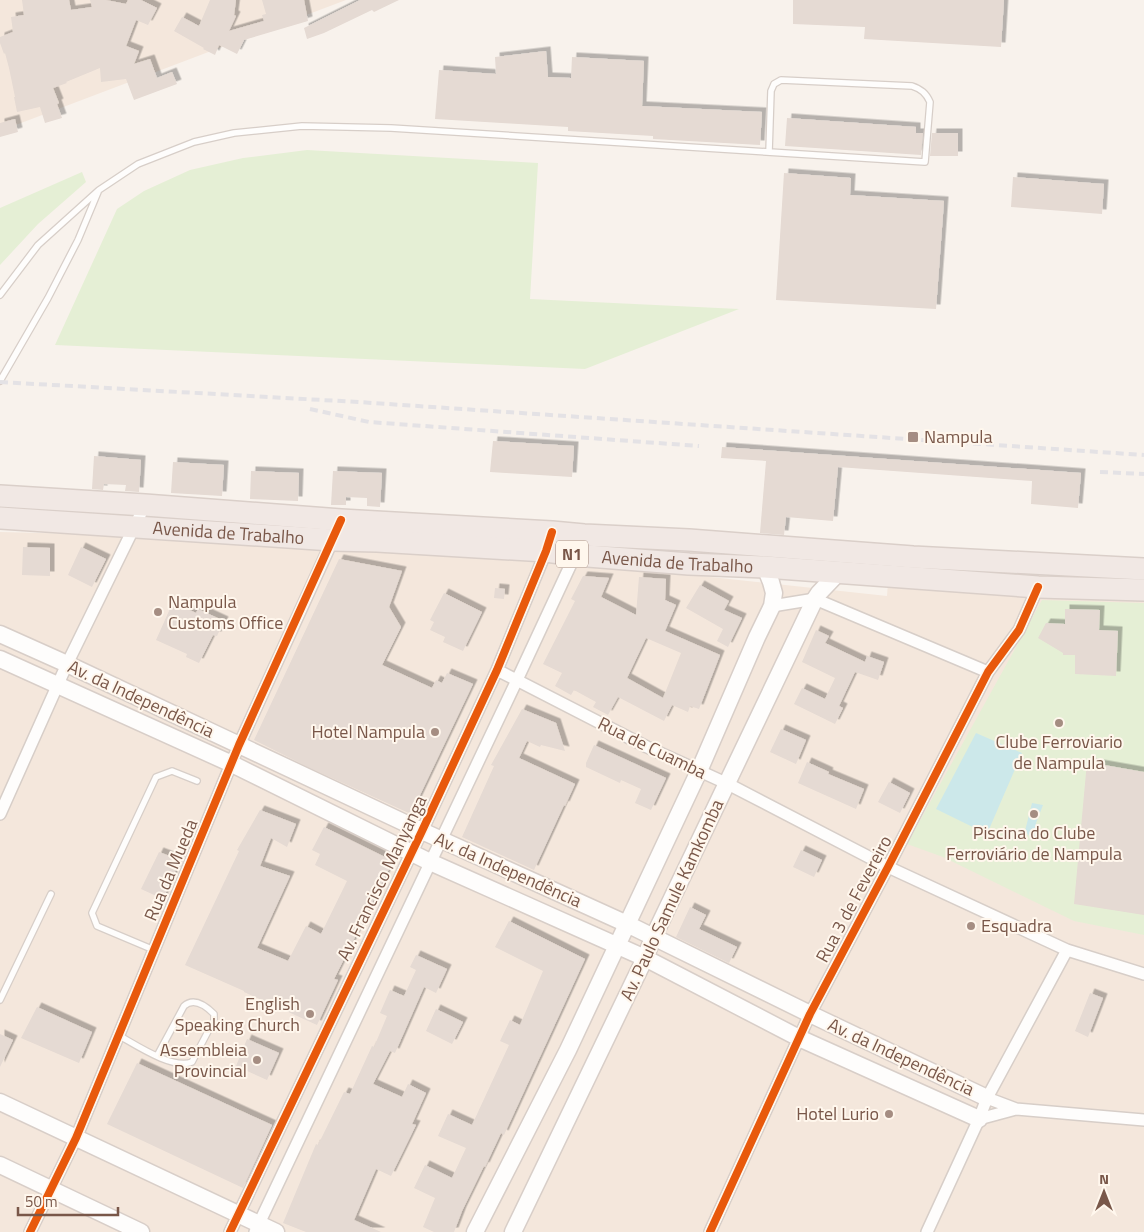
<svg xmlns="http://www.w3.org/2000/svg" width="1144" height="1232" font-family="'Titillium Web',sans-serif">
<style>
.residential{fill:#f4e7dc}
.green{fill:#e5efd5}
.water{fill:#cce8ea}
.building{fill:#e5dad3;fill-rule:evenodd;filter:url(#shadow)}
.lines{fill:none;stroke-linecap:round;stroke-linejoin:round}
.lane-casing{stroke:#d7cec8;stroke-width:8}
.street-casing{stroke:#d7cec8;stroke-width:14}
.secondary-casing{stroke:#d8cec8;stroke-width:19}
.highway-casing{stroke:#dacfc9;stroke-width:24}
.lane{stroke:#fefdfc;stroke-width:5.5}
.street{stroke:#fefdfc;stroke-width:11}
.secondary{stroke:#fefdfc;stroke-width:16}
.highway{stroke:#f1e8e4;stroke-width:21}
.rail{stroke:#e4e2e5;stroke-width:4;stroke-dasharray:8 5;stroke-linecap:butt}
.cycleway-casing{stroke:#fff7ed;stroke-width:11}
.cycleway{stroke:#e8590c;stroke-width:8}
.poi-dot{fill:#a58d82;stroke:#fff7ed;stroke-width:2}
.labels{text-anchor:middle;stroke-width:4;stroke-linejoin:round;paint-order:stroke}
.shield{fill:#fff7ed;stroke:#a1877a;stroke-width:1}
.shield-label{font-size:16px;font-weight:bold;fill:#795749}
.poi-label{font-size:18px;fill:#795749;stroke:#fff7ed;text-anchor:end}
.street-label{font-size:18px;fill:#795749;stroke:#fff7ed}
</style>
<defs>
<filter id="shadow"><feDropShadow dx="4.5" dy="-4.5" stdDeviation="0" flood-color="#0004"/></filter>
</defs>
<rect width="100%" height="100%" fill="#f8f2ec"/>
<path class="residential" d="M0,0H346L0,131Z
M0,532L377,541L887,596L889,568L1144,587V1232H0Z"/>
<path class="green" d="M307,150L538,163L530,299L739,309L585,369L55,345L117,209L144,191L190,170L243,158Z
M82,172L86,182L38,224L0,265V208Z
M1042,600L1144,603V935L1074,921L943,857L907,844Z"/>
<path class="water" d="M976,733L1022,753L987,834L936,809Z
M1032,803L1043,805L1036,823L1038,835L1032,839L1025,831Z"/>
<path class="building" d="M22,0H69L71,10L92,7L90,0H106L126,4L128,0H141L157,8L148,25L136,20L126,46L139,51L134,64L150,59L157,78L172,72L177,84L134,100L126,79L101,82L100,68L66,82L67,83L53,88L59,103L57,104L62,118L45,123L40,107L17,112L14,97H15L9,68L5,53L4,54L0,43V37L13,32L11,17L24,15Z
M210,0H236L234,15L236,16L229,31L264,21L262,15L266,14L262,0H304L308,21L244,40L237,54L219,45L215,55L203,49L204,48L174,31L182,17L199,26Z
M360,0H399L374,12L372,10L324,33L307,39L304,28Z
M793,0H1004L1001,47L864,39L865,27L793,24Z
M546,51L548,77L571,78L572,57L644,61L642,106L762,112L760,145L653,139V136L568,131V127L435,119L439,70L496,74L495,57Z
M787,118L916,127V133H923L921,155L785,146Z
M15,119L18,132L0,137V123Z
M932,133H958V156H930Z
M784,173L851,178L850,195L944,201L936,309L776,300Z
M1013,177L1104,184L1102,214L1011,207Z
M493,441L574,446L572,477L490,472Z
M722,447L1081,473L1078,508L1031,504L1032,481L838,467L833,521L786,517L784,535L760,533L766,461L721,458Z
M94,456L141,460L139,492L125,491L126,485L104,484L103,490L92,489Z
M173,462L224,465L222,496L171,493Z
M251,471L299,473L298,501L250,499Z
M333,471L382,473L380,507L367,506V498L346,497V505H331Z
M23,547L50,548V576L22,575Z
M81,547L106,559L92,587L68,575Z
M339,559L402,571L389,607L401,627L382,665L432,688L436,680L442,683L447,673L473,684L411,814L308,767L254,740Z
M583,576L609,578L601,597L636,615L639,577L666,579L665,600L676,605L665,631L720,655L699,709L690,706L688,712L672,705L664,721L618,697L608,715L593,707L596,702L574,690L571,695L555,686L562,673L543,664L575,601L571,599ZM646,638L681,653L663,698L627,678Z
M700,585L729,601L724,610L742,618L728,647L717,641L723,629L686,608Z
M495,588L505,589L504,599L494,598Z
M444,593L482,612L463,651L443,642L445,637L430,630L434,622L430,620Z
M173,602L196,613L198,609L224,621L217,636L213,635L199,663L186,657L187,654L156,640Z
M1065,609L1100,610L1099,630L1118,631L1116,676L1075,674V655H1063V653L1038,638L1046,623L1065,624Z
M816,630L829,636L825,643L865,662L867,656L884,662L878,680L855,672L839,706L843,708L835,724L794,704L802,688L825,699L835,678L802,662Z
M522,709L556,723L565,751L541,745L540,747L527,741L519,758L575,784L565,806L564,805L534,870L462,837L494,766L491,765Z
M781,729L806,740L796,764L770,752Z
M594,745L666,778L651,810L635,803L641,789L621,780L620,783L586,767V763Z
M807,762L829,772L828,774L864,789L856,809L798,783Z
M1087,762L1144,772V915L1074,904Z
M889,782L910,793L900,813L878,802Z
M260,810L296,824L287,847L271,838L260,866L290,876L257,948L288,961L306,926L321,934L347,881L315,865L320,854L312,850L324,827L393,861L334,979L338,980L317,1025L244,992V991L185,965L239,851L237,850Z
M801,850L822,860L814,877L793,867Z
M159,852L180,860L163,899L141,889Z
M690,907L706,915L699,929L737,947L729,963L676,937Z
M509,921L585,959L504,1135L501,1133L485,1167L484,1166L462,1211L454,1232H434L423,1227L435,1198L414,1188L425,1165L452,1178L466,1148L438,1136L448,1114L472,1125L509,1045L500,1041L510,1020L520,1025L543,971L495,947Z
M416,955L447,969L436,993L424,987L395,1053L390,1051L373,1084L402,1097L408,1084L426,1093L412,1124L416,1125L391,1176L376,1169L354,1220L381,1232H306L283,1223L316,1144L318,1145L344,1092L350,1094L372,1046L374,1047L387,1016L380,1013L390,990L404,996L416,970L410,967Z
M1090,993L1103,998L1088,1037L1075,1031Z
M37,1007L92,1032L79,1063L21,1038Z
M436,1009L463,1022L452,1044L426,1031Z
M0,1034L13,1040L0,1067Z
M247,1039L279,1053L267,1080L236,1066Z
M137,1063L272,1125L243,1188L107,1124Z"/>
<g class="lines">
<defs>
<path id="lane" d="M0,295L38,245L99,190L138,164L194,142L234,133L302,126L391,128L925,162L930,102C926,93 921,89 912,86L781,80L774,84L771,91L769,152
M0,381L48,298L78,240L98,192
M154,950L97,926L92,913L156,777L172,771L197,781
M0,1000L51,894
M118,1035C136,1045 173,1070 192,1062L214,1020V1014C206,1006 194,997 184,1006L157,1056"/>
<path id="street" d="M772,606L815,599L988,672
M497,670L647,747L728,784L888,867L1067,950L1144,974
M0,814L67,664L145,505
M987,1098L1016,1109L1144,1120
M979,1119L1016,1109
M30,1232L76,1138L239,745L334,537
M230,1232L422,831L497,670L547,549
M255,1232L517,680L577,551
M710,1232L810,1014L888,867L988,672L1019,630L1038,587
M927,1232L979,1119L987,1098L1067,950"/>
<path id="secondary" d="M0,634L67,664L422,831L627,924L810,1014L987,1098
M0,659L232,764L430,862L645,958L799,1038L979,1119
M0,1102L276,1232
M0,1165L141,1232
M475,1232L568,1050L699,771L757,637L772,606L774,593L771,582L765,567
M513,1232L645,958L653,938L815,599L819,593L839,572"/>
<g id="highway">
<path d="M0,496L145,505L341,520L552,532L584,535L689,540L913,557L1144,569"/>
<path id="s1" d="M0,518L332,540L377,541L546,551L575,555L689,564L765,567L1038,587L1144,590"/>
</g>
</defs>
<use href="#lane" class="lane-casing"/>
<use href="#street" class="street-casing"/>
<use href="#secondary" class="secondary-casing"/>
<use href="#highway" class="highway-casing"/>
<use href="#lane" class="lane"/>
<use href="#street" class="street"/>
<use href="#secondary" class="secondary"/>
<use href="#highway" class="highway"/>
<path class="rail" d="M0,382L358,402L1144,455
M310,409L369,422L699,446
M1100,472L1144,474"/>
<defs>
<path id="cycleway" d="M30,1232L76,1138L239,745L341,520
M230,1232L422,831L497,670L546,551L552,532
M710,1232L810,1014L888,867L988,672L1019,630L1038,587"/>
</defs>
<use href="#cycleway" class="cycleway-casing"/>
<use href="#cycleway" class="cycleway"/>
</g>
<g class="poi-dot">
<rect x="907" y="431" width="12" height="12" rx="2.5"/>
<circle cx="158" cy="612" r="5"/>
<circle cx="1059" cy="723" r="5"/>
<circle cx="435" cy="732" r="5"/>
<circle cx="1034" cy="814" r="5"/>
<circle cx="971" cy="926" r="5"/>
<circle cx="310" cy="1014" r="5"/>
<circle cx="257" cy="1060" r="5"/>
<circle cx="889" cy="1114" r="5"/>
</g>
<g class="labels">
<rect class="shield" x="556" y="540.5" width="32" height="27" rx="4"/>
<g class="shield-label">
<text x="572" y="560">N1</text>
</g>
<g class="poi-label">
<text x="924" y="443" text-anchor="start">Nampula</text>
<text x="168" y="608" text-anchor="start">Nampula<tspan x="168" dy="21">Customs Office</tspan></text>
<text x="425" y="738">Hotel Nampula</text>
<text x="1059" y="748" text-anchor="middle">Clube Ferroviario<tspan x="1059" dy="21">de Nampula</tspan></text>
<text x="1034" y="839" text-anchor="middle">Piscina do Clube<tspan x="1034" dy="21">Ferroviário de Nampula</tspan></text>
<text x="981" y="932" text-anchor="start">Esquadra</text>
<text x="300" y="1010">English<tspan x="300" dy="21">Speaking Church</tspan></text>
<text x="247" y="1056">Assembleia<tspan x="247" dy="21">Provincial</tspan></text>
<text x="879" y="1120">Hotel Lurio</text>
</g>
<g class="street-label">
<text dy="6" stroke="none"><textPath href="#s1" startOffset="229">Avenida de Trabalho</textPath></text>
<text dy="6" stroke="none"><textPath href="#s1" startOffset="679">Avenida de Trabalho</textPath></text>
<text transform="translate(141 699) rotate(25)" y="6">Av. da Independência</text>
<text transform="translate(652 748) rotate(26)" y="6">Rua de Cuamba</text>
<text transform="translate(171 870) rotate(-67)" y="6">Rua da Mueda</text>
<text transform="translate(508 870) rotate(24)" y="6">Av. da Independência</text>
<text transform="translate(382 878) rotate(-64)" y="6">Av. Francisco Manyanga</text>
<text transform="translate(854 899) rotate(-62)" y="6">Rua 3 de Fevereiro</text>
<text transform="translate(672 900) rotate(-65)" y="6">Av. Paulo Samule Kamkomba</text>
<text transform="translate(901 1057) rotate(25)" y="6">Av. da Independência</text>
</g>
</g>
<g transform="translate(1104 1192)" stroke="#fff7ed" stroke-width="4" paint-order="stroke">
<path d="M0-4L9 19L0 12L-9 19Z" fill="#795749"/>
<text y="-8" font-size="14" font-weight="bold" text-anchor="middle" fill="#795749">N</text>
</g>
<path d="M18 1207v8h100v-8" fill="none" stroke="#795749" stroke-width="2.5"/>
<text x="25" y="1207" font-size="15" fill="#795749" stroke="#fff7ed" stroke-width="4" paint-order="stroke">50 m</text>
</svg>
